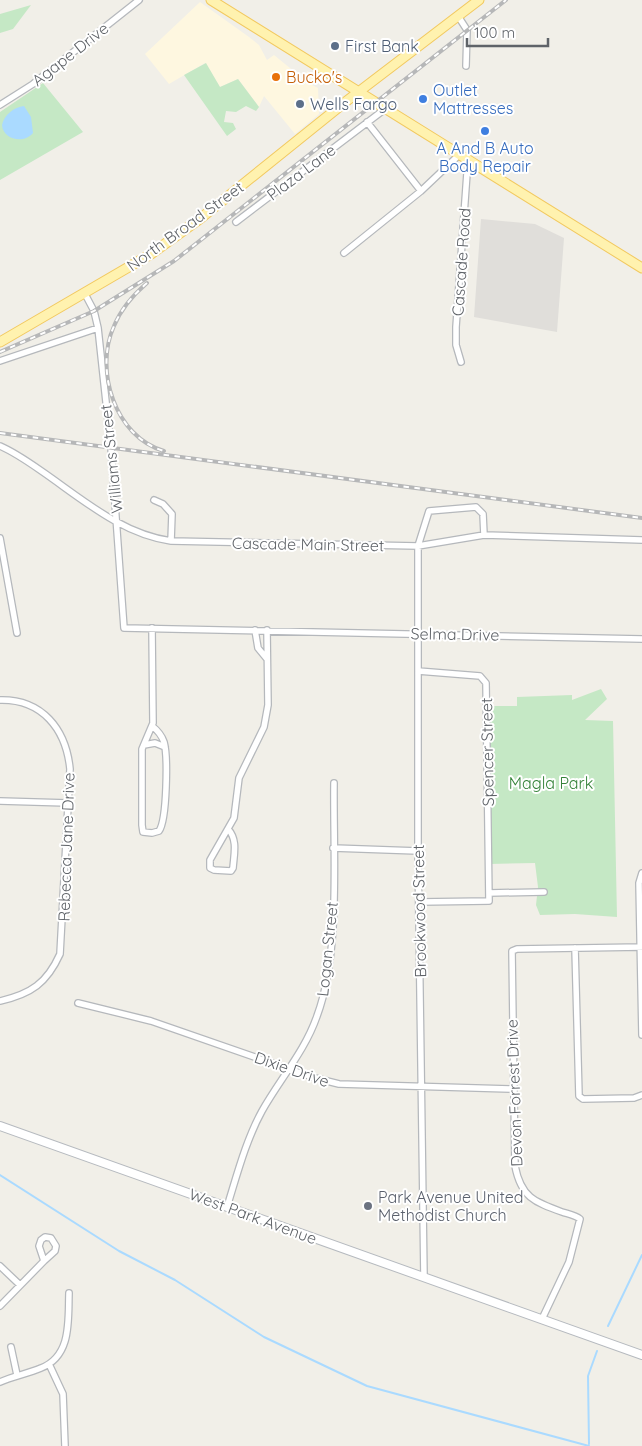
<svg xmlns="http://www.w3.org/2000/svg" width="642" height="1446" font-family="Quicksand,sans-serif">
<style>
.commercial{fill:#fef7e0}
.industrial{fill:#e0deda}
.green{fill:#c5e8c5}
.water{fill:#aadaff}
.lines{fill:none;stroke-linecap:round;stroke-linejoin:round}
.stream{stroke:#aadaff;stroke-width:2}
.street-casing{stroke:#b5b8bc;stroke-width:8}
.secondary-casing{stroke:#b6babf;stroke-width:10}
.primary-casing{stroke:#f2c960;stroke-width:11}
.street{stroke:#fff;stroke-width:5.5}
.secondary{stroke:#fff;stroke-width:8}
.primary{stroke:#fff2af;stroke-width:9}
.rail-casing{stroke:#b6b7b8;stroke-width:4}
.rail{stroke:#fff;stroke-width:2;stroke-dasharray:5.5;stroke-linecap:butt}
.service-dot{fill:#5c6f8a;stroke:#fff;stroke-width:2}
.food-dot{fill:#e8710a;stroke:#fff;stroke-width:2}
.shop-dot{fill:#3f7fe0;stroke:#fff;stroke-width:2}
.worship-dot{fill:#6b7280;stroke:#fff;stroke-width:2}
.labels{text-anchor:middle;stroke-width:4;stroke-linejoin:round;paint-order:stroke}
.service-label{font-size:16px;fill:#4e5e75;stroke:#fff;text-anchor:start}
.street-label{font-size:16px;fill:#5f6368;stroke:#fff}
.food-label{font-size:16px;fill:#c56008;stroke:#fff;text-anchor:start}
.shop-label{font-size:16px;fill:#366cbe;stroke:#fff;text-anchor:start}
.park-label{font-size:16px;fill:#348238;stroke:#fff}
.worship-label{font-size:16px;fill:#5b616d;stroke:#fff;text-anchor:start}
</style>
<rect width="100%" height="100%" fill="#f1efe8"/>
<path class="commercial" d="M200,2L249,37L259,45L267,60L274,55L301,77L305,78L307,71L316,77L312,85L318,88L319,114L295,134L264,96L259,107L238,79L220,87L205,63L169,84L145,54Z"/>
<path class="industrial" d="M481,219L535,224L564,238L557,332L474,317Z"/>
<path class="green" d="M31,5L13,29L0,33V14Z
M206,63L220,87L238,79L259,107L256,111L246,106L236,112L226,111L224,122L233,123L236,129L227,136L184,75Z
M43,83L83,132L0,180V112Z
M601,689L607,699L585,720L613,721L617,917L575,914L540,915L536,905L538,887L535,863L489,864L486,706H517V697L572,695V700Z"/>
<path class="water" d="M24,106L31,117L33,133C24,144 3,140 2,125C4,115 14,107 24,106Z"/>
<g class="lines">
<path class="stream" d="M0,1175L119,1251L175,1280L264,1337L367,1386L589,1446
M608,1326L642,1255
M589,1444L588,1376L597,1351"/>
<defs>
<path id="street" d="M458,16L467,30L466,66
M0,105L33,84L139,0
M367,122L421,191
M236,222L385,109
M344,253L421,191L459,155
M85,294L94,311L98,328L111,448L124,628L642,639
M0,361L98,328
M461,362L456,345V327L467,173L471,162
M0,446C14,452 27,461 40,470C81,498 121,534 171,541L418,546L484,535L642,540
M154,500L163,504L172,514L171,541
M0,538L17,633
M152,628L153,723L142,749V825L143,832L152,833L159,831C167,820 168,756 164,742C162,736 157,730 152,726
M255,630L258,648L267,659
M418,671L480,676L486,683L489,901L419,902
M0,700C42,699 66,729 70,769L60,954C47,983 31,994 0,1001
M144,745L155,743L165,747
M0,801L68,803
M228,829C238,840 234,854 233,868L231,871L214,870L210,868V860L234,818L239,778L264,727L268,705L267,630
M333,848L418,851
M642,873L639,883L642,1035
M489,893L544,892
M575,948L579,1096L583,1099L634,1098L642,1095
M78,1003L151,1021L315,1078L339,1084L513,1089
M227,1207C237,1175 246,1140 262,1111C280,1079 305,1051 317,1016C341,952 333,852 334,783
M45,1237L51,1238L56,1246L55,1251L44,1261L39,1246L41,1240Z
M0,1266L20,1285
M424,1277L418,851V546L429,511L476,507L483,514L484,535
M0,1306L44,1261
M542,1319L569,1262L580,1219C575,1215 568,1214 562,1212C534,1202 521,1197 515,1166L512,951L517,949L642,947
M11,1347L17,1375
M49,1364L63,1394L65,1446
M0,1382C13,1376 27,1374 41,1368C72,1356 68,1320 69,1293"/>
<path id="secondary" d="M0,1126L642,1355"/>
<path id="primary" d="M211,0L642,268
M0,342L151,254L201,218L344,103L479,0"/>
</defs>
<use href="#street" class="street-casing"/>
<use href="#secondary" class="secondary-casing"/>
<use href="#primary" class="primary-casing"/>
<use href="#street" class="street"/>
<use href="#secondary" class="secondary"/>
<use href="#primary" class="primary"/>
<defs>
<path id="rail" d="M147,283C133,295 121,309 114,326C94,370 115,437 164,451
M0,352L94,311L174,261L506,0
M0,433L642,518"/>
</defs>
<use href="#rail" class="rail-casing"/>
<use href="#rail" class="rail"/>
</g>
<g class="service-dot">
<circle cx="335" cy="46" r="5"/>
<circle cx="300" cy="104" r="5"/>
</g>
<circle class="food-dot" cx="276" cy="77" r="5"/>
<g class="shop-dot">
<circle cx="423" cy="99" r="5"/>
<circle cx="485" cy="131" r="5"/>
</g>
<circle class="worship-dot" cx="368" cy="1206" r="5"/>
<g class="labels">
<g class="service-label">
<text x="345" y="52">First Bank</text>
<text x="310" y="110">Wells Fargo</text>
</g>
<g class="street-label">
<text transform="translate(70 54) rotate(-38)" y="6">Agape Drive</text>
<text transform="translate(301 172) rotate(-37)" y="6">Plaza Lane</text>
<text transform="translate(185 226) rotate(-36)" y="6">North Broad Street</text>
<text transform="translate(461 262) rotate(-86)" y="6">Cascade Road</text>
<text transform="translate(111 459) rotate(-96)" y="6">Williams Street</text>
<text transform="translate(308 544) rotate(1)" y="6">Cascade Main Street</text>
<text transform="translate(455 634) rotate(1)" y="6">Selma Drive</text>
<text transform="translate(487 752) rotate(-91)" y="6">Spencer Street</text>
<text transform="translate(66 847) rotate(-88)" y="6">Rebecca Jane Drive</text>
<text transform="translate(419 911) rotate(-91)" y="6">Brookwood Street</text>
<text transform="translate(327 949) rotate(-84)" y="6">Logan Street</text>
<text transform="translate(292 1069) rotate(19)" y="6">Dixie Drive</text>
<text transform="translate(514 1093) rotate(-92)" y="6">Devon Forrest Drive</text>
<text transform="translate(253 1216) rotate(20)" y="6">West Park Avenue</text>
</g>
<g class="food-label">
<text x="286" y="83">Bucko's</text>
</g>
<g class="shop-label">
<text x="433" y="96">Outlet<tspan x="433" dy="18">Mattresses</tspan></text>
<text x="485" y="154" text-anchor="middle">A And B Auto<tspan x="485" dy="18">Body Repair</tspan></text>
</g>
<g class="park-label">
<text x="551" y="789">Magla Park</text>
</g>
<g class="worship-label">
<text x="378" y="1203">Park Avenue United<tspan x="378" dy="18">Methodist Church</tspan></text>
</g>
</g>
<path d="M467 38v8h81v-8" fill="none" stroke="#5f6368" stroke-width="2.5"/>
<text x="474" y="38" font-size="15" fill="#5f6368" stroke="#ffffff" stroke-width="4" paint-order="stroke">100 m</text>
</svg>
